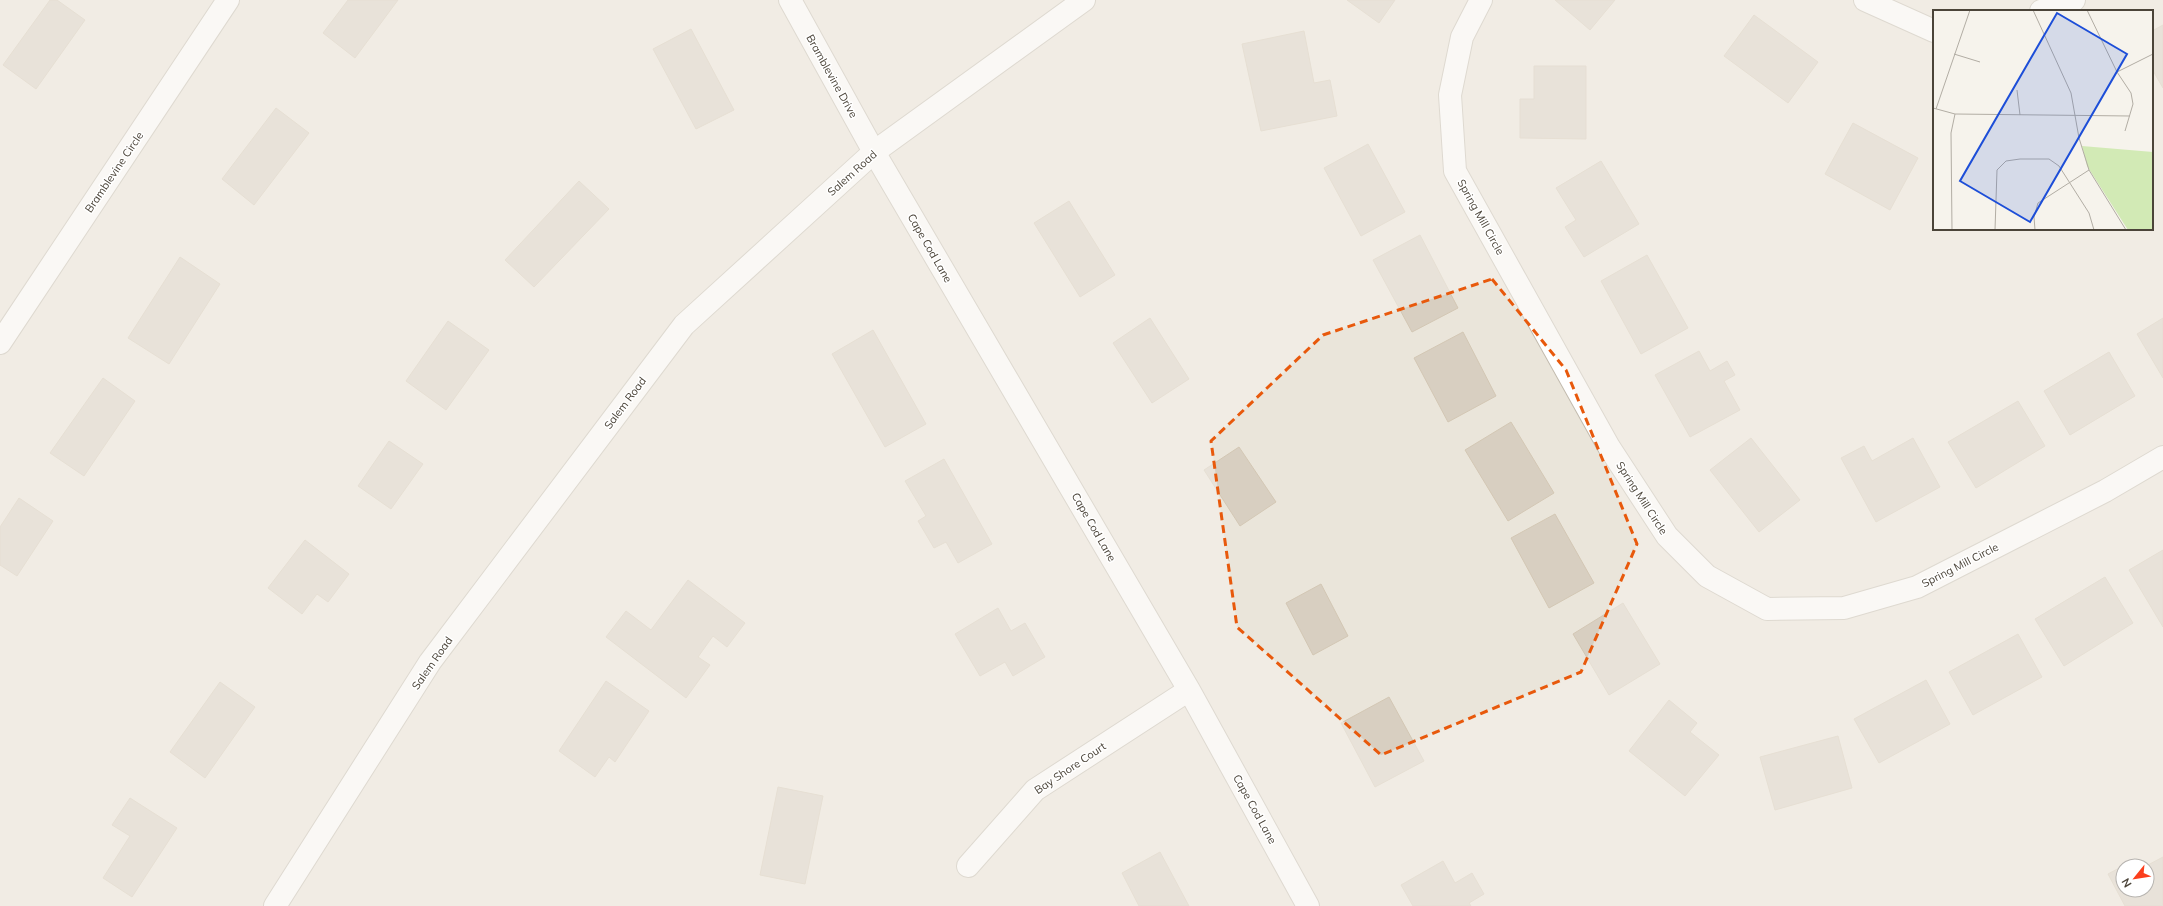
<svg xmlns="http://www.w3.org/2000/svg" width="2163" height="906" font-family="Mulish,sans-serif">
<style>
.residential{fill:#eae5da;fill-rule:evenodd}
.building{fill:#d8cfc1;stroke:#d3c7b4}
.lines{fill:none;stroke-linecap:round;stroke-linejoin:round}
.minor-casing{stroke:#c2bbae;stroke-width:24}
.tertiary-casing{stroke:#c2bbae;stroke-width:24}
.minor{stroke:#fff;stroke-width:22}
.tertiary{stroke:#fff;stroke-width:22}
.marked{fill:none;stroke:#e8590c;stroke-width:3;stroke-dasharray:8 5;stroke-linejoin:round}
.labels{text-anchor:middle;stroke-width:3;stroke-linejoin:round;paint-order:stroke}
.street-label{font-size:11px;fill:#4b4439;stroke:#fff}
.inset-road{fill:none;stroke:#b2ada4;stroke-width:1}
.view{fill:#1d4ed8;fill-opacity:0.15;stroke:#1d4ed8;stroke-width:2}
.inset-edge{fill:none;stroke:#4b4439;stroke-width:2}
</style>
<rect width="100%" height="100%" fill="#f6f3ec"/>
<path class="residential" d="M0,0H2163V906H0ZM1934,11H2152V229H1934ZM2123,866H2147V890H2123Z"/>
<path class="building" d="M50,0H57L85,20L36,89L3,65Z
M348,0H398L355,58L323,33Z
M1347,0H1395L1379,23Z
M1555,0H1615L1590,30Z
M1754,15L1818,62L1788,103L1724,56Z
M2163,25V88L2152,69V31Z
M691,29L734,110L696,129L653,49Z
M1304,31L1314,83L1330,80L1337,116L1261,131L1242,44Z
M1534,66H1586V139L1520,138V99H1534Z
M276,108L309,133L254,205L222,179Z
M1853,123L1918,158L1890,210L1825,174Z
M1368,144L1405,212L1361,236L1324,168Z
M1601,161L1639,224L1584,257L1565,227L1576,220L1556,188Z
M579,181L609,209L534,287L505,260Z
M1069,201L1115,275L1080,297L1034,223Z
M1420,235L1458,308L1412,332L1373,260Z
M1647,255L1688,328L1641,354L1601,281Z
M180,257L220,284L169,364L128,338Z
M1150,318L1189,379L1152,403L1113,343Z
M2163,318V378L2137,334Z
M448,321L489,350L446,410L406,381Z
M873,330L926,424L885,447L832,354Z
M1463,332L1496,396L1448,422L1414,358Z
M1699,351L1710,371L1727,361L1735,375L1724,381L1740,410L1690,437L1655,375Z
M2109,352L2135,396L2070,435L2044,391Z
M103,378L135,401L84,476L50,453Z
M2018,401L2045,446L1976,488L1948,442Z
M1511,422L1554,493L1508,521L1465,450Z
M1751,438L1800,500L1759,532L1710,470Z
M1913,438L1940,487L1876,522L1841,458L1864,446L1872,461Z
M389,441L423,464L391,509L358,486Z
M1239,447L1276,502L1240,526L1204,470Z
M944,459L992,544L958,563L946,542L934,548L918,521L926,516L905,481Z
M19,498L53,521L17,576L0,565V527Z
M1555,514L1594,583L1549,608L1511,538Z
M305,540L349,574L328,602L317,594L302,614L268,588Z
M2163,550V627L2129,570Z
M2105,577L2133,623L2064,666L2035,619Z
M688,580L745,623L727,647L713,636L698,657L710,665L686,698L606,637L626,611L651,630Z
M1321,584L1348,636L1313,655L1286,603Z
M1623,603L1660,664L1609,695L1573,634Z
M998,608L1011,631L1025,623L1045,657L1013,676L1005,662L980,676L955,634Z
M2018,634L2042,677L1973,715L1949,672Z
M1926,680L1950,724L1879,763L1854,719Z
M606,681L649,711L615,762L609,757L595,777L559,751Z
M220,682L255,707L205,778L170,752Z
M1389,697L1424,761L1375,787L1341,723Z
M1669,700L1697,723L1690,732L1719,755L1685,796L1629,751Z
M1838,736L1852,788L1775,810L1760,757Z
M778,787L823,796L805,884L760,875Z
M130,798L177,828L132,897L103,878L130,836L112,825Z
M1160,852L1189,906H1139L1122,873Z
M2163,857V906H2125L2108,874L2123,866V890H2147L2146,866Z
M2137,859L2141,866H2124Z
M1443,861L1455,883L1472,873L1484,894L1469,903L1471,906H1413L1401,885Z"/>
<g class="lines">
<defs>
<path id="minor" d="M790,0L874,152L1189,690L1308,906
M1481,0L1462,37L1450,95L1455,171L1609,447L1667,536L1707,576L1767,609L1844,608L1917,587L2105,491L2163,457
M1865,0L1934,31
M2041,11L2074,0
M0,343L228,0
M968,866L1035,790L1189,690"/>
<path id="tertiary" d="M275,906L430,662L684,325L874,152L1084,0"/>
</defs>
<use href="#minor" class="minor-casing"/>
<use href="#tertiary" class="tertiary-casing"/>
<use href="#minor" class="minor"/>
<use href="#tertiary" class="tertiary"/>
</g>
<path d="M0 0H2163V906H0ZM1492,279L1566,370L1637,544L1581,672L1381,755L1237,627L1211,441L1323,335Z" fill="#f6f3ec" fill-opacity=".55" fill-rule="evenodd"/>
<path class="marked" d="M1492,279L1566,370L1637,544L1581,672L1381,755L1237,627L1211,441L1323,335Z"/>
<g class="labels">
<g class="street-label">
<text transform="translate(832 76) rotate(61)" y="4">Bramblevine Drive</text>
<text transform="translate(114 172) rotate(-56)" y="4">Bramblevine Circle</text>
<text transform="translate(852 173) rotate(-42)" y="4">Salem Road</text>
<text transform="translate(1481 217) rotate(61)" y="4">Spring Mill Circle</text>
<text transform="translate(930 248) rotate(60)" y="4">Cape Cod Lane</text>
<text transform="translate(625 403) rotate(-53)" y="4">Salem Road</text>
<text transform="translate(1642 498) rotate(57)" y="4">Spring Mill Circle</text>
<text transform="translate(1094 527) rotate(60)" y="4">Cape Cod Lane</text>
<text transform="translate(1960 565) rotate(-27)" y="4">Spring Mill Circle</text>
<text transform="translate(432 663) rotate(-55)" y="4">Salem Road</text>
<text transform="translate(1070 768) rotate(-34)" y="4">Bay Shore Court</text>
<text transform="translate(1255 809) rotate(61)" y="4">Cape Cod Lane</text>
</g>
</g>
<g transform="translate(1933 10)">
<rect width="220" height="220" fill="#f6f3ec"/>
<path d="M149,136L220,142V220H195L154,156Z" fill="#d2eab5"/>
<path class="inset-road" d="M100,0L138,83L146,128L156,160L193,220M154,0L184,62L198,83L200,94L192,121M21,44L47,52M184,62L220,44M84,80L87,105M0,98L22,104L197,106M3,99L37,0M19,220L18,123L22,104M62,220L64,160L73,151L87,149H116L126,156L156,203L161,220M102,220L101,207L105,193L156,160"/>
<path class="view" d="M124,3L194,44L97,212L27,171Z"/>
<rect width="220" height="220" class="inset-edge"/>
</g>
<g transform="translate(2135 878) rotate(240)"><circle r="19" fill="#ffffff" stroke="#b7b4b0"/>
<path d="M0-3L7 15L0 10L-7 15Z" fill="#fc3f1d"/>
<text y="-6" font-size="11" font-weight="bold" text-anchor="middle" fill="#4b4439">N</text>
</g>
</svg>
